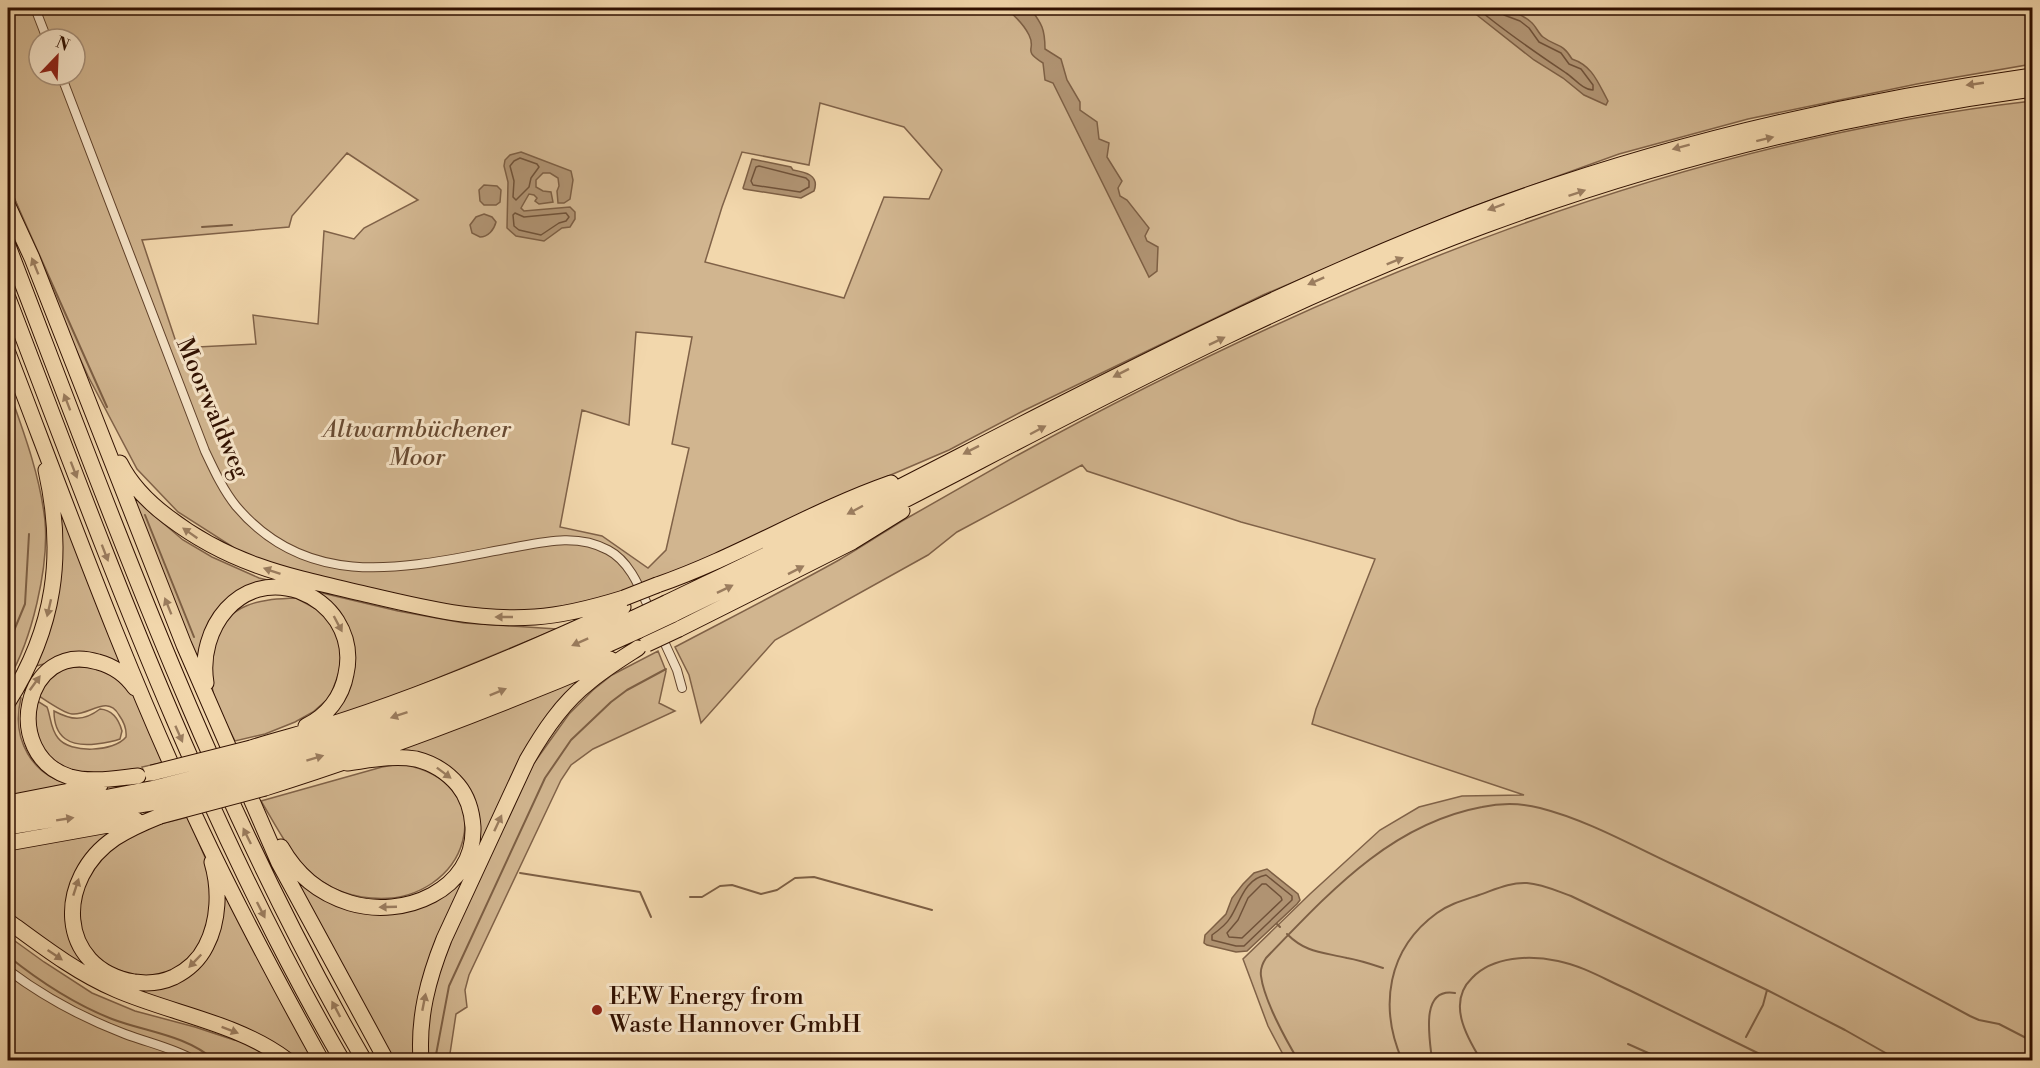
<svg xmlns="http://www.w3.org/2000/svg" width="2040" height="1068" font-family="'Libre Bodoni',serif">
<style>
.green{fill:#d1b58f;stroke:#806248;stroke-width:1.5;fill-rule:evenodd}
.water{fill:#b09372;stroke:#7d5f44;stroke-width:1.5}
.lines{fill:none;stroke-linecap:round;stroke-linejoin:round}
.shore{stroke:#705239;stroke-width:1.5}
.stream{stroke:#7d5f44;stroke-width:2}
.minor-casing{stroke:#60422b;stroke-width:10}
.motorway-casing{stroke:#301000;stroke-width:17}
.minor{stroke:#f7e5c9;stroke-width:8}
.motorway{stroke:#f2d7ac;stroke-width:15}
.motorway-bridge-casing{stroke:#301000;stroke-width:17;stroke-linecap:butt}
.motorway-bridge{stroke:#f2d7ac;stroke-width:15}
.oneway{fill:#9b7d5f}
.poi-dot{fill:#8f2418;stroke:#f7e5c9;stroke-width:2}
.labels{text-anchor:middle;stroke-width:6;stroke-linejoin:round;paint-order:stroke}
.street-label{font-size:24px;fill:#301000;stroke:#f7e5c9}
.park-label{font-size:24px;font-style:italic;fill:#684a32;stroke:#f7e5c9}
.poi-label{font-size:24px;fill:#301000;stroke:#f7e5c9;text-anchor:start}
</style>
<rect width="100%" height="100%" fill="#f2d7ac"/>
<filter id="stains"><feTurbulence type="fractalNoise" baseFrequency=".00333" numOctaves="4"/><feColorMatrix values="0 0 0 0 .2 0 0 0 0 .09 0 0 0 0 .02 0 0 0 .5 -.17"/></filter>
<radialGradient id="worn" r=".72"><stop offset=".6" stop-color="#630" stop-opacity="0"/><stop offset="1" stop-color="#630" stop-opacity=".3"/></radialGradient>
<path class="green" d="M8,8H2032V64L1917,84L1748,119L1619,154L1461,211L1263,295L1023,411L949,450L816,507L679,572L622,595L535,612L457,609L289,570L239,551L178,512L137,469L88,376L62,319L8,182ZM39,39H75V75H39ZM820,103L904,127L942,170L929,199L884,197L844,298L705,262L722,207L742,152L809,165ZM347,153L418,200L364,228L354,239L324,231L318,324L253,315L256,344L178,348L142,240L289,227L292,216ZM636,332L692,337L672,444L689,448L666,550L648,568L602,536L560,527L582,410L629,425Z
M2032,101V1060H1286L1268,1026L1243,959L1310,894L1380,830L1419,807L1462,796L1524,795L1312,724L1316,709L1375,559L1241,522L1087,471L1082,465L957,532L928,555L775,640L701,723L689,675L675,647C730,618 785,590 839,560C860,548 881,534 902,521C940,499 979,477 1018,455C1331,283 1676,142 2032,101Z
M8,388C23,430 40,475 45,521C49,567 32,640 8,680V462L11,461L8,448Z
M123,481L150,512L183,540L212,557L259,578L398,611L464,623L557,629L382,701L333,717L345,697L352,656L309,592L236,596L199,670Z
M56,489L132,678L120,668L48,663L36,666Z
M296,598L322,612L337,634L341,652L340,670L330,697L313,712L295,722L265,734L235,741C228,727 220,713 215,699C205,667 211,620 246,606C262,599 279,599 296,598Z
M658,651L666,671L659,703L675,711L593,749L571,765L561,780L469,975L465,990L467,1007L456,1014L449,1060H427L426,1018L438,970L473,888L534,763L569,714L593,690L612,675Z
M100,666L130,688L165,762L142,767L143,770L102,777L86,778L42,757L31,702H39L47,707C51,717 50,728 58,738C70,754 114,752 126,737C127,728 124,722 119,715C107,694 89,716 72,714C63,713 44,699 36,694L60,668Z
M596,668L562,703L438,944L417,1060H390L295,880L297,878L374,912L465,875L467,788L392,752Z
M18,697L21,698C11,738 31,777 74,785L8,798V711Z
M100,709C113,710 119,720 122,731L120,739C112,742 104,743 96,744C70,747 54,738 54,711C71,720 83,722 100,709Z
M400,764C508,781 469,907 371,898C347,896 324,886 307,869C287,849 275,824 261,801L382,767Z
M188,817L207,862L214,901L199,950L169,974L141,978L102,964L82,938L78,895L101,856L140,829Z
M114,831L68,915L106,977L185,975L224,891L316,1060H296L283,1051L94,975L8,916V848Z
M8,936L44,962L92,993L135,1011L195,1027L234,1040L246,1042L281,1060H8Z"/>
<path class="water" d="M1005,8H1030C1042,24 1045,29 1045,49L1061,59L1067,80L1080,102V110L1097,122L1099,139L1109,143L1107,157L1122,181L1118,188L1120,196L1127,200L1149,228L1145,236L1147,241L1158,247L1157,271L1149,277L1053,83L1045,80L1043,63C1021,49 1037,51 1029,35C1024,25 1014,15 1005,8Z
M1468,8C1491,7 1512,6 1531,22C1536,26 1538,33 1543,37C1556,47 1562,42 1572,59C1593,66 1598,83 1608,101L1606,105L1584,95L1563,78L1534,60Z
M521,152L571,171L573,180L570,199L564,203H558L557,191L559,186L558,178L550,173H543L536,180V187L543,191L551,192L553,202L539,204L535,201L537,198L534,195L529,194L521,208L524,211L570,207L575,212V219L570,227L562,228L544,241L516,236L507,228L508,182L504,166L505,160L510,155Z
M752,159L791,167L793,170C805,172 820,175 814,191L801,198L744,189L743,188Z
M484,185L497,186L501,190L500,202L496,205H484L480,201L479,190Z
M484,214L492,217L496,222C494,230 488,237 480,237L472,233L470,225L476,217Z
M1267,869L1298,894L1300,900L1297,904L1247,951L1236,952L1207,945L1204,943L1205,935L1226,914L1232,898L1243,884L1254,873Z"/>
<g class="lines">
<path class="shore" d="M1477,8C1505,32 1535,52 1566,73C1574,78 1583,90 1593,90V85L1581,69L1569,64L1561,53L1539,42L1529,28L1520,21L1504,15L1502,8
M520,158L537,164L539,167L531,178L529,187L516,200L513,197L514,181L510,166L514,161Z
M759,166L806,178L809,181V187L800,192L753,185L751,181L756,167Z
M515,213L524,217L566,213L569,217L566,221L559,223L541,235L519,230L514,226L513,215Z
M1266,875L1292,896V900L1244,946H1236L1212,940V935C1219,930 1226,925 1230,918C1240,903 1244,879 1266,875Z
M1262,884H1266L1281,897L1282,900L1242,938L1229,937L1227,933L1238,920L1248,898Z"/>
<path class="stream" d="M8,185L107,407
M202,227L232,225
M145,515L194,637
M8,645L25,604L29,534
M520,873L640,892L651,917
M690,897H702L720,886L732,885L761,894L777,890L795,878L814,877L932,910
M1277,924L1280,927
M1287,934C1306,953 1322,952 1347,958C1359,960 1371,964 1383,968
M8,956C39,981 74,1004 112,1019C146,1032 186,1035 214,1060
M1767,990L1845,1030L1898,1060
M1628,1044L1664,1060
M435,1060L449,986L545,778L571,740L611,702L627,690L666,669
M1298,1060C1286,1040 1264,1000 1261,976C1260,969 1262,964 1266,958C1328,894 1390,824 1482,807C1501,803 1521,803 1540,808C1587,820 1631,845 1674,865C1774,912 1872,963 1970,1016L1979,1020L1999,1024L2032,1041
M1402,1060C1379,1007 1387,949 1437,913C1449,904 1464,900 1479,895C1494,890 1510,882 1527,883C1542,884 1557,891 1571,896L1767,990L1763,1005L1746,1037
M1432,1060C1430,1040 1419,987 1455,993
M1481,1060C1466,1036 1447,1002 1472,978C1493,956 1530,955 1558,961C1583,966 1606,980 1629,990C1677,1013 1724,1037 1772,1060"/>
<defs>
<path id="minor" d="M35,8L47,39
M61,75L205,451C214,470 223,490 236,506C311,595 412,566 511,548C543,542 577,533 608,550C631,562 641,591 651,613
M661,635L677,670L682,688
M8,970C44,997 83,1018 125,1034C149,1043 173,1048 194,1060"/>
<path id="motorway" d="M8,206L32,258L184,645L279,863L386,1060
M8,246C114,522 215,804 364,1060
M8,298C107,557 202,819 342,1060
M8,353C69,512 127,673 200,827C237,906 279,984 321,1060
M120,463C131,485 148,502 168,517C232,566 292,577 369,595C424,608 478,621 535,617C565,615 595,607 624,598
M657,585C738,557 811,511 891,483
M666,603C724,575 782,548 839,518C1048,412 1254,299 1473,215C1654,146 1841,103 2032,76
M672,615C729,587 787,560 844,531C1055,424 1261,308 1483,226C1663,159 1843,115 2032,89
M679,629L852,542L902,511
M206,683C197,629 239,571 299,591C315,597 328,607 337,621C347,637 350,656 346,674C342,697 327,716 306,726
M135,688C126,675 113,666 98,662C24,639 0,755 70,777C91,783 117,778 138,776
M8,702C55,628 65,555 46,470
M251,748C275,740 301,734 326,726C428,694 526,652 623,607
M255,762C317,743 379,723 441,700C506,676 570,647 634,618
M259,776C322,756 384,736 446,713C512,688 576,659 640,630
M265,788C383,751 497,707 610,659
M8,803L100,785
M8,814L62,806L155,788
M160,816C145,822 129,829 115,838C55,878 56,968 134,982C148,984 161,983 174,977C188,970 199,960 206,946C219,921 220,889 212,862
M8,827L157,802
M8,843L136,820
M281,847C297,875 318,893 350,903C403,919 475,891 473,827C472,812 468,797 458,785C447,772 432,763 416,759C393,755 370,760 347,763
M8,921C42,946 77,973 117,990C173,1014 238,1023 287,1060
M421,1060C418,1017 428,979 444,939L527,760C543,732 562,703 588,683C603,670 621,659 638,648"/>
</defs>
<use href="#minor" class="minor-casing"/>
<use href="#motorway" class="motorway-casing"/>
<use href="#minor" class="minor"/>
<use href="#motorway" class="motorway"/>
<defs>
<path id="motorway-bridge" d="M624,598L657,585
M634,618L666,603
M640,630L672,615
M647,644L679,629
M152,773L251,748
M155,788L255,762
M157,802L259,776
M160,816L265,788"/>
</defs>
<use href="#motorway-bridge" class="motorway-bridge-casing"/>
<use href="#motorway-bridge" class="motorway-bridge"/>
</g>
<defs><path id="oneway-solid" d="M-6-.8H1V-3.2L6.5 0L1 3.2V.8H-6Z" transform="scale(1.5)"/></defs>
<g class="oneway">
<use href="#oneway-solid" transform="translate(1975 84) rotate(172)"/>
<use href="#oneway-solid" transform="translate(1765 139) rotate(-14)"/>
<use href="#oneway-solid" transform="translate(1681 147) rotate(165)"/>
<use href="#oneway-solid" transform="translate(1577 193) rotate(-19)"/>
<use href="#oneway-solid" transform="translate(1496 207) rotate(160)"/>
<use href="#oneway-solid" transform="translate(1395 261) rotate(-22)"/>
<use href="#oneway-solid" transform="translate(35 266) rotate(-112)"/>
<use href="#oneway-solid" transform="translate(1316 281) rotate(156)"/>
<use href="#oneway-solid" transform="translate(1217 341) rotate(-26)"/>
<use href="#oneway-solid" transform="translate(1121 373) rotate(153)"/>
<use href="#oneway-solid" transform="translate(67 402) rotate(-111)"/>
<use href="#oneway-solid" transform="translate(1038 430) rotate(-28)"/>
<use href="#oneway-solid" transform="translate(971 450) rotate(153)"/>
<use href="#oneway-solid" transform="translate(74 470) rotate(69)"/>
<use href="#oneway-solid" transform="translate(855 510) rotate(152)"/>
<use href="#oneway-solid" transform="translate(190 533) rotate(-145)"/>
<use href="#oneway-solid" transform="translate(105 553) rotate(69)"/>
<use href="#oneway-solid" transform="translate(796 570) rotate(-27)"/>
<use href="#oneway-solid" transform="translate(272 571) rotate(-161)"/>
<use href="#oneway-solid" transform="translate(725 589) rotate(-26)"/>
<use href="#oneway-solid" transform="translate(168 606) rotate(-112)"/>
<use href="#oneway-solid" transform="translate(49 608) rotate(103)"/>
<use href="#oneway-solid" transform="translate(504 617) rotate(-180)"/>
<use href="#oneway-solid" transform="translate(338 624) rotate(62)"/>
<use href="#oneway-solid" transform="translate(580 642) rotate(156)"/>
<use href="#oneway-solid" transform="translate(35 683) rotate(-54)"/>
<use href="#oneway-solid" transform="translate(498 692) rotate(-22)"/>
<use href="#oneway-solid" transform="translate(399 715) rotate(161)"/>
<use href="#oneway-solid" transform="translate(179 734) rotate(66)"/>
<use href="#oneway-solid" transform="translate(315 758) rotate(-17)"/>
<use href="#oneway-solid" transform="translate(444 773) rotate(37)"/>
<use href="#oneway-solid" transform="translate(65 819) rotate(-9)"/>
<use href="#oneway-solid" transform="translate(498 823) rotate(-65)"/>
<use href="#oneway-solid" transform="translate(247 836) rotate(-116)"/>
<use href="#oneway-solid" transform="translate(76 887) rotate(-72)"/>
<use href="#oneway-solid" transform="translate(388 907) rotate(178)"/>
<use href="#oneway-solid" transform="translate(261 910) rotate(63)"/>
<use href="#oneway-solid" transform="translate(55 955) rotate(34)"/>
<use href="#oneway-solid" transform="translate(195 961) rotate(134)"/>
<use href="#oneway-solid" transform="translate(424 1002) rotate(-79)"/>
<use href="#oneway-solid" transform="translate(336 1009) rotate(-118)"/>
<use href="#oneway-solid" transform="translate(230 1030) rotate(21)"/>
</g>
<circle class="poi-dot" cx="597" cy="1010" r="6"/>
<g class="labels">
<g class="street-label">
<text transform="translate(213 408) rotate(67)" y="8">Moorwaldweg</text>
</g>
<g class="park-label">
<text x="417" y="437">Altwarmbüchener<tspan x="417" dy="28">Moor</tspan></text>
</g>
<g class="poi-label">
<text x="609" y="1004">EEW Energy from<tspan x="609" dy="28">Waste Hannover GmbH</tspan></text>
</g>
</g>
<rect width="2040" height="1068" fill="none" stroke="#f2d7ac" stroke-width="30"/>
<rect x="9" y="9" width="2022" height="1050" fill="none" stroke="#301000" stroke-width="3"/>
<rect x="15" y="15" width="2010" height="1038" fill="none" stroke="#301000" stroke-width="1.5"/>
<g transform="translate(57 57) rotate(23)"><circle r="28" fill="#f7e5c9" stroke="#a79079" stroke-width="1.5"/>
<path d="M0-4.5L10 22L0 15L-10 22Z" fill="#8f2418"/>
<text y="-9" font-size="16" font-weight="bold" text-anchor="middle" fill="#301000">N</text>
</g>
<rect width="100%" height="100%" filter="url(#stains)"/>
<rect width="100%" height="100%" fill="url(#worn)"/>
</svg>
